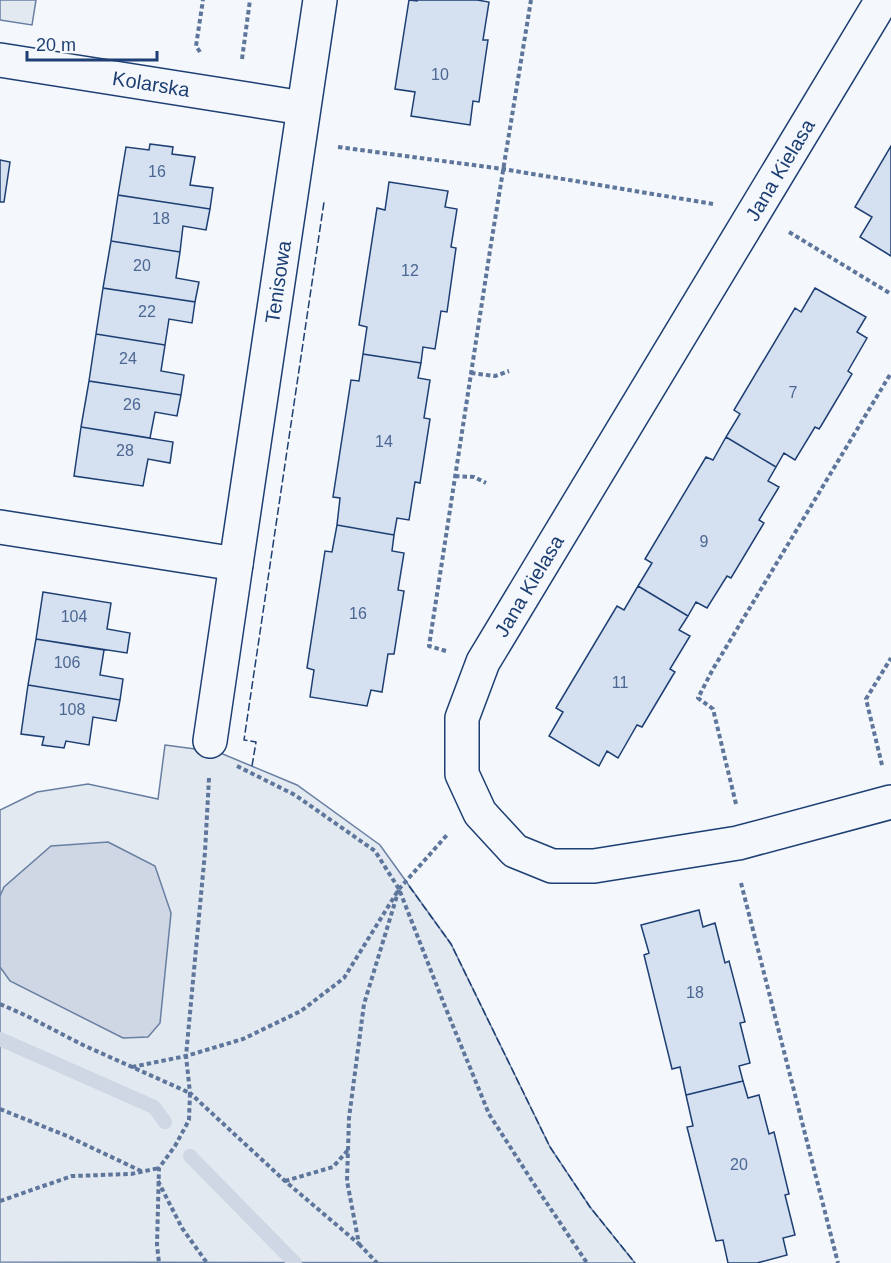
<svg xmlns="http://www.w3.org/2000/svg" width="891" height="1263" font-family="Helvetica,sans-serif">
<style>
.green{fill:#e3e9f0;stroke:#687fa3;stroke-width:1.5}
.water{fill:#cfd7e4;stroke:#687fa3;stroke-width:1.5}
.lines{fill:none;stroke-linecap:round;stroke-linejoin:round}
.stream{stroke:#cfd7e4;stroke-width:14}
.building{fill:#d5e0f0;stroke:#1d3f73;stroke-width:1.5}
.minor-casing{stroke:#1d3f73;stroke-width:36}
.path{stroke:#5e769c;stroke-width:4;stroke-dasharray:4.5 3;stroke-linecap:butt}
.minor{stroke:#f4f7fb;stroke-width:33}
.fence{stroke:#1d3f73;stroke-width:1.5;stroke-dasharray:8 3;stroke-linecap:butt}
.labels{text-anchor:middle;stroke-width:4.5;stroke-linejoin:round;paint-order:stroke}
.number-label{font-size:16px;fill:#4b6792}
.street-label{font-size:20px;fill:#1d3f73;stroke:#f4f7fb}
</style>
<rect width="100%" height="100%" fill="#f4f7fb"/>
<path class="green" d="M0,0H36L32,25L0,20Z
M165,745L218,752L297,785L380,845L451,944L550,1147L590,1207L635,1263L0,1262V810L37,792L88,784L158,799Z"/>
<path class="water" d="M108,842L155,866L171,913L160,1023L148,1037L123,1038L10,981L0,967V896L4,887L51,846Z"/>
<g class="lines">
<path class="stream" d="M0,1039L154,1107L165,1122
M190,1156L295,1263"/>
</g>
<path class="building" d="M409,0L417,1V0H477L489,2L483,40H488L485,60L479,102L473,101L470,125L411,116L415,92L395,89Z
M150,144L173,147L172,154L195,157L190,185L213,188L210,209L118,195L126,147L149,150Z
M891,146V256L860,237L872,217L855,207Z
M0,160L10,162L4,202H0Z
M389,182L448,191L445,207L457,209L451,247L456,248L447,312L441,311L435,349L423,347L421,363L363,354L367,327L359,325L377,208L385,210Z
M118,195L210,209L206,230L183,226L180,252L111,241Z
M111,241L180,252L176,278L199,282L195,302L103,288Z
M103,288L195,302L192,323L169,319L165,345L96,334Z
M815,288L866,317L857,332L867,338L848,371L852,374L821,426L819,429L815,427L795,460L784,453L776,467L726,437L740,414L734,410L795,308L801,312Z
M96,334L165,345L161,371L184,375L181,395L89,381Z
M363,354L421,363L418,378L430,380L424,418L430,419L420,483L415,482L409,520L397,518L394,535L337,525L340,498L333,497L351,380L359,381Z
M89,381L181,395L177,416L155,412L150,438L81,427Z
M81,427L173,442L170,463L148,459L143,486L74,476Z
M726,437L776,467L768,481L779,487L759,520L764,523L731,578L727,576L707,608L696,602L688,616L638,586L652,563L645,559L706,457L713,460Z
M337,525L394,535L392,551L404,553L398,590L404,591L394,654H388L382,692L371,690L367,706L310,697L314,670L307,668L325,551L332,552Z
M638,586L688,616L679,630L690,636L670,669L675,672L673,675L642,727L637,725L618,758L607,751L599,766L549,736L563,712L556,708L617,606L624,610Z
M43,592L111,603L107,629L130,633L127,653L36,639Z
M36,639L104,650L100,675L123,679L120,700L28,685Z
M28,685L120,700L116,721L93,717L89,745L66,741L64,748L42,745L44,737L21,734Z
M699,910L703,927L715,923L725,963L729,961L745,1022L740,1023L750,1063L739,1066L743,1081L686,1095L680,1067L672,1069L644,955L649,953L641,925Z
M743,1081L748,1098L759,1095L769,1134L774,1132L789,1194L785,1195L795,1235L783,1238L787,1255L757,1263H728L723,1240L716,1241L687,1127L693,1126L686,1095Z"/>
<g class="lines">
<defs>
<g id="minor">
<path d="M882,0L483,662L462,718V774L480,813L515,851L552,866H594L738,843L891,802"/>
<path id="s1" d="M0,60L303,108"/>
<path id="s2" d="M0,527L236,564L320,0"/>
<path d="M210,741L236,564"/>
</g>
</defs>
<use href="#minor" class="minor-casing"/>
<path class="path" d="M200,52L196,46L203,0
M242,59L250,0
M338,147L503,169L713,204
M789,232L891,294
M471,373L495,376L509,371
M455,476L474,477L486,483
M446,651L429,646L491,244L531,0
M882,765L866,699L891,658
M237,766L295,795L375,851L399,889L444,1004L489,1114L534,1184L587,1263
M209,778L205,852L186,1056L190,1093L285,1181L359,1244L347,1181L349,1118L364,1004L399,889
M736,804L713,709L698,698L713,669L891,373
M741,883L838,1263
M0,1004L27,1016L83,1045L190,1093L189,1120L175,1146L159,1168L157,1245L159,1263
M132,1067L186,1056L243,1039L301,1011L344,978L399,889L447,835
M0,1109L67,1136L141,1171
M158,1181L182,1228L207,1263
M285,1181L333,1167L348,1150
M0,1201L72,1176L131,1174L159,1168
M359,1244L377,1263"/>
<use href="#minor" class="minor"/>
<path class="fence" d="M252,766L256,742L244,740L324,202
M409,886L451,944L550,1147L590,1207L635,1263"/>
</g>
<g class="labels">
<g class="number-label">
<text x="440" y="80">10</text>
<text x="157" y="177">16</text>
<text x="161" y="224">18</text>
<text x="142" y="271">20</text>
<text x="410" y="276">12</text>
<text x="147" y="317">22</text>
<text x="128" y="364">24</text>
<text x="793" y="398">7</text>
<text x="132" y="410">26</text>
<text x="384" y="447">14</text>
<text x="125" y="456">28</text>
<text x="704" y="547">9</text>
<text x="358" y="619">16</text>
<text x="74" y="622">104</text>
<text x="67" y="668">106</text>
<text x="620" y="688">11</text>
<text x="72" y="715">108</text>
<text x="695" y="998">18</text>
<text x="739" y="1170">20</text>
</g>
<g class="street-label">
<text dy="7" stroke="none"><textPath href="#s1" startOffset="153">Kolarska</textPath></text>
<text transform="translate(780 170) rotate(-59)" y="7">Jana Kielasa</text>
<text dy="7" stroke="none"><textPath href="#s2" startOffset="524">Tenisowa</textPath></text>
<text transform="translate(529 586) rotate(-59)" y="7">Jana Kielasa</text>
</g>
</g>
<path d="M27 51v9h130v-9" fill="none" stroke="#1d3f73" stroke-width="3"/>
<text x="36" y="51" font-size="18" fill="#1d3f73" stroke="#f4f7fb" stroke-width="4.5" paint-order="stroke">20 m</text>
</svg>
